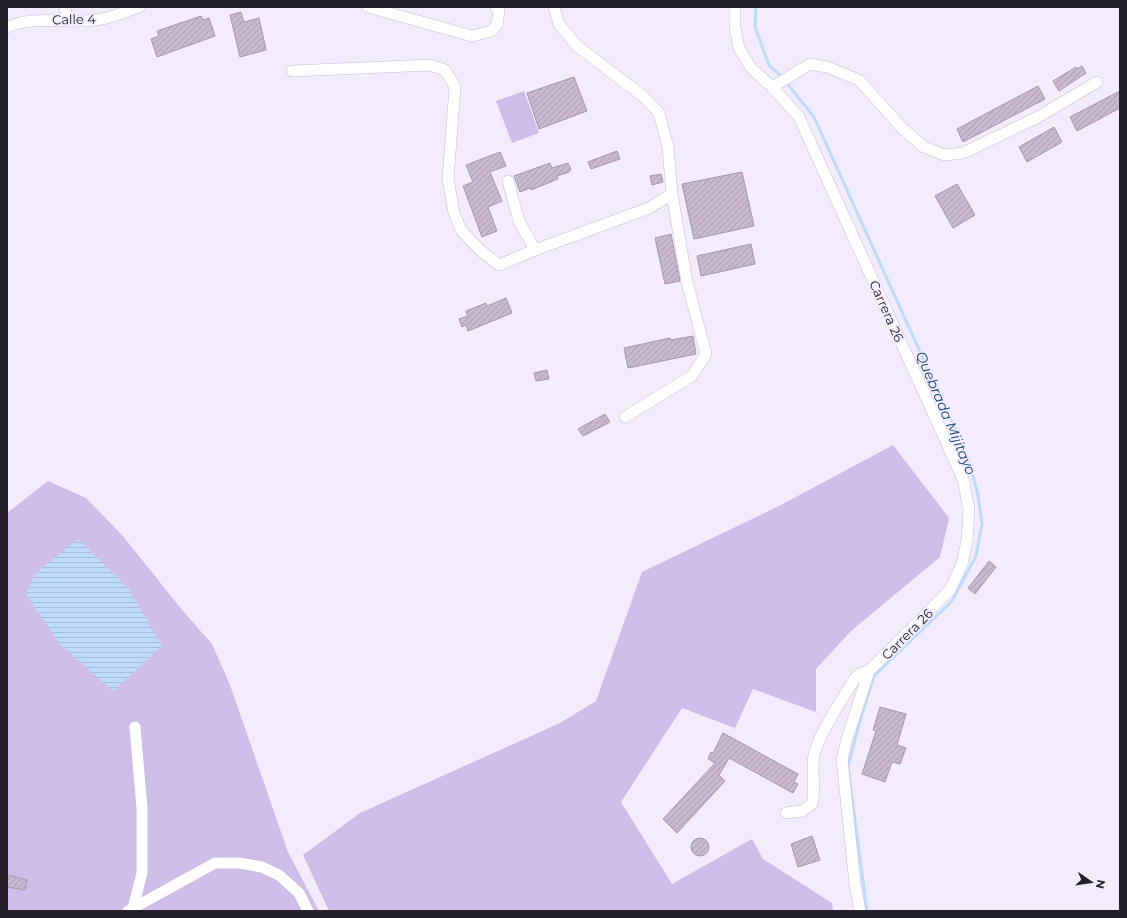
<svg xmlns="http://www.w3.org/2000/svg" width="1127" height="918" font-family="Montserrat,sans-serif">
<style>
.grass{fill:#cdbde8}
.water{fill:url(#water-rules)}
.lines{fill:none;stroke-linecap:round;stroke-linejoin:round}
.stream{stroke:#bedbfb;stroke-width:3}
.building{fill:url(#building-hatch);stroke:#a797ae}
.minor-casing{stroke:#c6bdd8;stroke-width:12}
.minor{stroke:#fff;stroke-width:11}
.labels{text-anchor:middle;stroke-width:3.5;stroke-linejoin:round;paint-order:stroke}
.street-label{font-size:13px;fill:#232029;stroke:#f2ecfd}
.water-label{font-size:14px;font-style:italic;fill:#144576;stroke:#f2ecfd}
</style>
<defs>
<pattern id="water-rules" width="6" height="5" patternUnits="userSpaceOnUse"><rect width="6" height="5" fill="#bedbfb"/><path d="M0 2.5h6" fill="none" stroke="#a3bcd7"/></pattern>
<pattern id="building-hatch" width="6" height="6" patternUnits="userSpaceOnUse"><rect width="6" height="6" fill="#c8b8d0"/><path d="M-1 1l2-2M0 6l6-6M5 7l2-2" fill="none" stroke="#ac9eb3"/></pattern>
</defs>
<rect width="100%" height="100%" fill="#f2ecfd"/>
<path class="grass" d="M524,91L539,133L512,143L496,101Z
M893,445L949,518L940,557L851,631L816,669V712L753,689L735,728L682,708L621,802L672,884L752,839L763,859L832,903L833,911H329L303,855L360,813L560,723L596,701L642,572L781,505Z
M48,481L86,498L122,535L183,611L212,644L230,685L288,852L319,911H7V513Z"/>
<path class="water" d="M78,539L128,588L162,646L113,691L61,645L26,594L36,573Z"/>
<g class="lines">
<path class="stream" d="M756,7L755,27L769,65L782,77L814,117L968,458L978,495L982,524L976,556L952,601L874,676L859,724L848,767L867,911"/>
</g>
<path class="building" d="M241,12L244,22L259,18L266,50L240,57L230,15Z
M201,16L203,20L209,18L215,36L157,57L151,39L159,36L157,31Z
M1082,66L1086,73L1059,91L1053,81L1076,67L1077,69Z
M574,77L587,111L539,129L527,93Z
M1038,86L1045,99L963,142L957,129Z
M1120,91V108L1077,131L1070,117Z
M1054,127L1062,142L1027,162L1019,147Z
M617,151L620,159L591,169L588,162Z
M500,152L506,166L490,172L502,201L488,207L497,231L482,237L463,186L473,182L466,165Z
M550,163L552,168L568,163L571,169L569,172L557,176L558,179L531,190L530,188L520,192L514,176Z
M742,172L754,226L694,239L682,184Z
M661,174L663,182L652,185L650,176Z
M957,184L975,215L953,228L935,196Z
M671,234L680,281L665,284L655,238Z
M751,244L755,264L701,276L697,256Z
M506,298L512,313L468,331L466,325L462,327L459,319L468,316L466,311L486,303L487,306Z
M693,336L696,354L628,368L624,348L670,338L671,340Z
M547,370L549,379L536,381L534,373Z
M605,414L610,422L583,436L578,429Z
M989,561L996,567L975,594L968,588Z
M880,707L906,714L897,745L906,748L900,764L892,762L885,782L862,774L876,731L873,730Z
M723,733L798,774L794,782L798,784L793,793L729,758L719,775L725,781L677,833L663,819L715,763L708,759L711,752L713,753Z
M812,836L820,860L798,867L791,844Z
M691 847a9 9 0 1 1 18 0a9 9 0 1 1-18 0Z
M7,875L27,880L25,890L7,887Z"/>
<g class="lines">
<defs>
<path id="minor" d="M65,7L67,20
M368,7L472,36L491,31L497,25L499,11L496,7
M735,7V28L739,48L751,68L772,87L799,117L963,479L969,509L967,541L962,564L950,590L869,671L847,739L842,759L855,884L860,911
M7,27C36,15 65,24 95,20C110,19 125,11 139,7
M292,71L430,65L445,70L455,87L448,179L454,213L461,230L480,250L499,265L535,250
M772,87L810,64L827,67L859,80L903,129L924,147L944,155L963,153L1038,117L1097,82
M508,181L519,221L535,250L649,208L672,194L668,147L659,113L644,97L577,46L559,24L554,7
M625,417L692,376L706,354L687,282L672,194
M786,813L802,811L812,804C816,788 811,772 814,755C818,735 844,696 856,677L861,673L869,671
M133,908L142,873V808L135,727
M128,911L215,863H239L262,867L279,875L299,893L308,911"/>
</defs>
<use href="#minor" class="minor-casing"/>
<use href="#minor" class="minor"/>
</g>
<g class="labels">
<g class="street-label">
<text transform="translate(74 19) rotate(-1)" y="5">Calle 4</text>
<text transform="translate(887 311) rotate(66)" y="5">Carrera 26</text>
<text transform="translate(907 634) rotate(-45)" y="5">Carrera 26</text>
</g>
<g class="water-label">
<text transform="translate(946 413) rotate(67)" y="5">Quebrada Mijitayo</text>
</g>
</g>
<rect width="1127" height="918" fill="none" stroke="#232029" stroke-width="16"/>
<g transform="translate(1091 882) rotate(103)" stroke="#f2ecfd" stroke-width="3" paint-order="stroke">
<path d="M0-3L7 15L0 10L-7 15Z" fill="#232029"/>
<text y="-6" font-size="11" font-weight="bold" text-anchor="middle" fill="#232029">N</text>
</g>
</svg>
